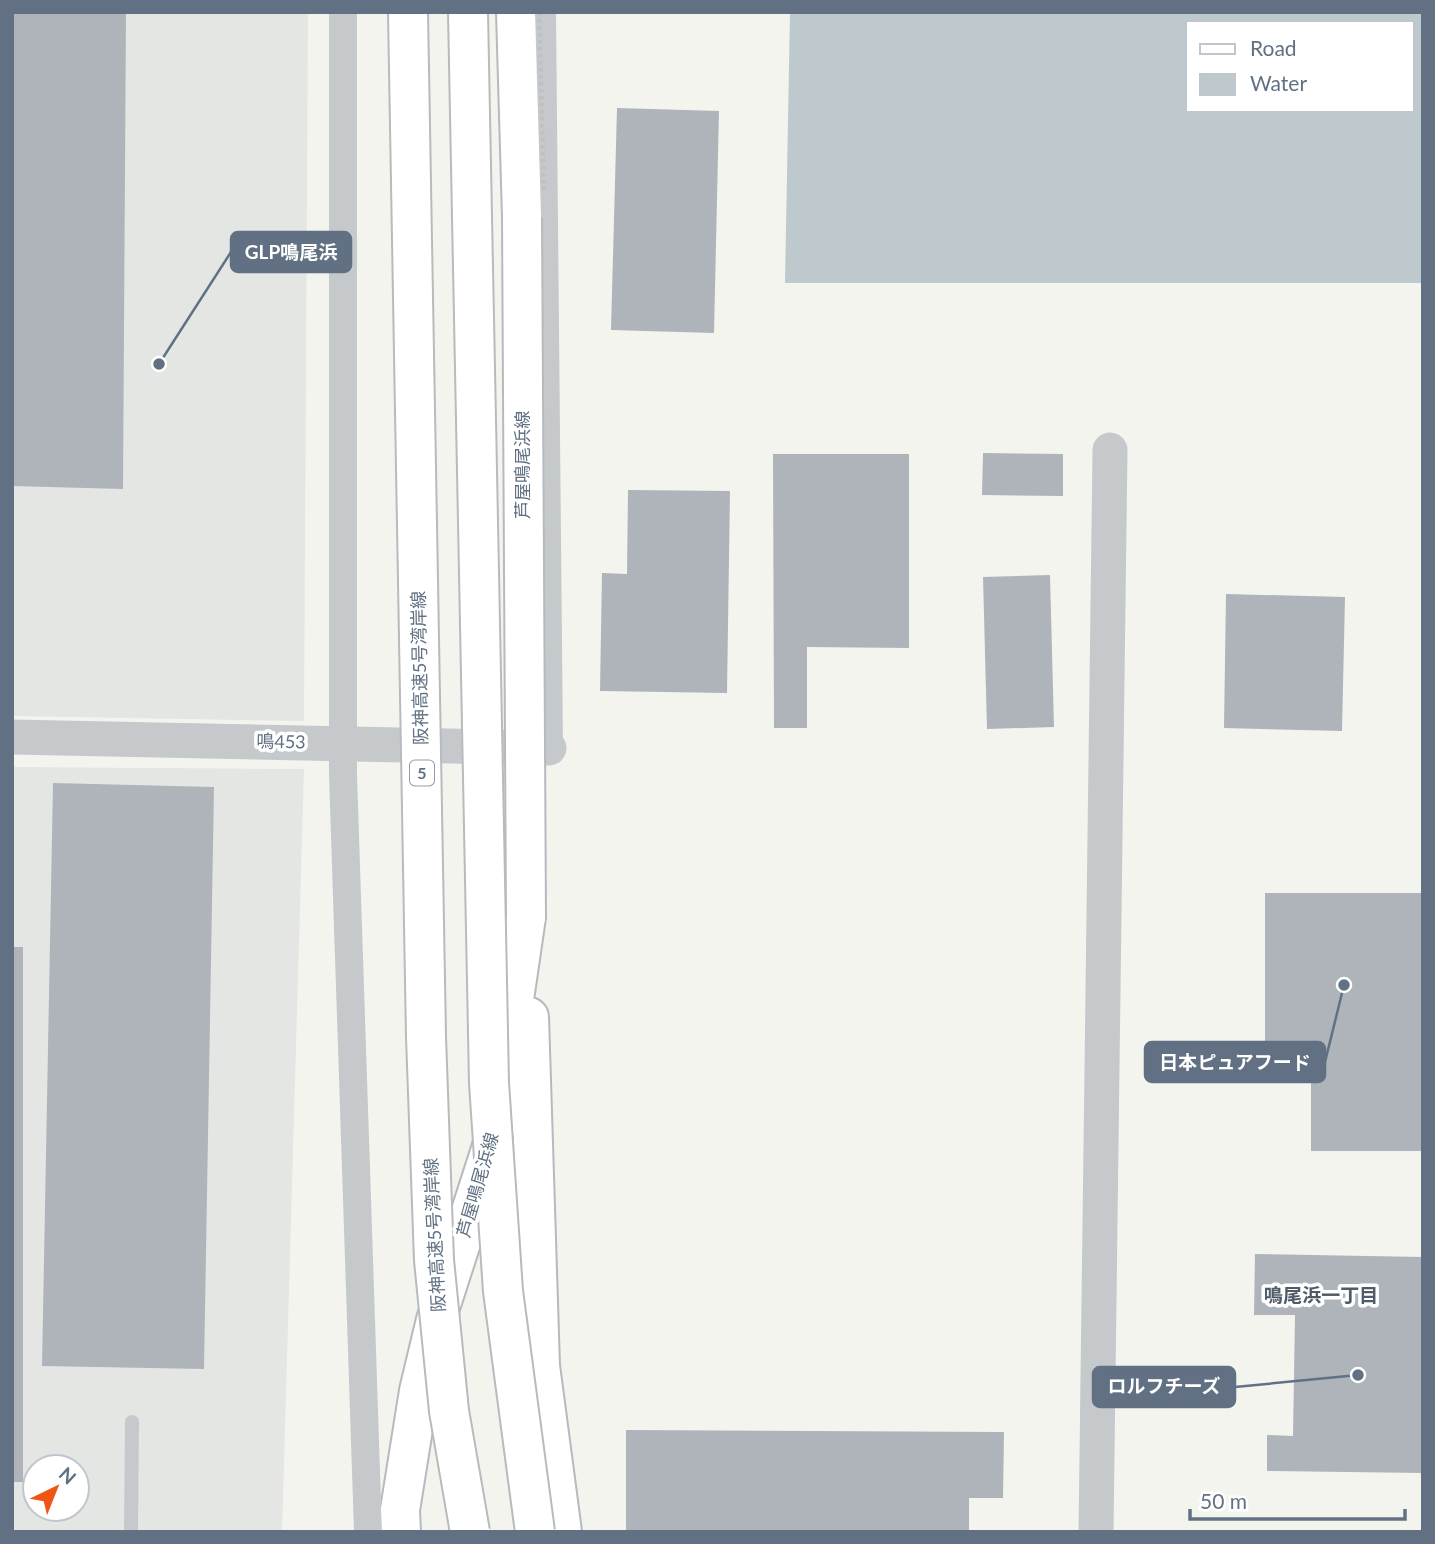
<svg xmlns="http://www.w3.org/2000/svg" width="1435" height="1544" font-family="Lato,'Noto Sans JP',sans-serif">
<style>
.built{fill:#e4e6e3;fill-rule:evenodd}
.water{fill:#bec9ce;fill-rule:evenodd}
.building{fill:#aeb4ba}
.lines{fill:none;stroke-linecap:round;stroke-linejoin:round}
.secondary-casing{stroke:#b5babf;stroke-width:42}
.service{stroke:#c6c9cc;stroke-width:14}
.minor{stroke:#c6c9cc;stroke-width:28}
.tertiary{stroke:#c6c9cc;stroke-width:35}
.secondary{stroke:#fff;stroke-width:38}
.secondary-bridge-casing{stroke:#b5babf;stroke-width:42;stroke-linecap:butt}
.motorway-bridge-casing{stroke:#b8babd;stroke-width:42;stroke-linecap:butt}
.path-bridge{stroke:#bfc0c2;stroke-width:4.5;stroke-dasharray:3.5 3.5;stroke-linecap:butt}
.secondary-bridge{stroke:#fff;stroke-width:38}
.motorway-bridge{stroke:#fff;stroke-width:38}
.labels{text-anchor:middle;stroke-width:7;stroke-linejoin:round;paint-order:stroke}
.shield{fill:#fff;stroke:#909ca8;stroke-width:2}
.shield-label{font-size:16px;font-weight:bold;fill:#617183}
.street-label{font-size:18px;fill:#617183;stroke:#fff}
.neighbourhood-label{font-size:19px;font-weight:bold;fill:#4f5b67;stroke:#fff}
.leader{fill:none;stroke:#617183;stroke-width:2.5}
.callout-dot{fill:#617183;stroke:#fff;stroke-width:2.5}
.callout{fill:#617183;stroke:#617183;stroke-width:2.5}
.callout-label{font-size:19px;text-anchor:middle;font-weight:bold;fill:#fff}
</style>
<rect width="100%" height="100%" fill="#f4f4ef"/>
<path class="built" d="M12,12H308L304,721L12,716Z
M12,767L304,769L282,1532H12ZM35,1467H77V1509H35Z"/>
<path class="water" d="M790,12H1423V283H785ZM1188,23H1412V110H1188Z"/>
<path class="building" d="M12,12H126L123,489L12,486Z
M617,108L719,111L714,333L611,330Z
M983,453L1063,454V496L982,495Z
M773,454H909V648L807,647V728H774Z
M628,490L730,491L727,693L600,691L602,573L627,574Z
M1050,575L1054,727L987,729L983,577Z
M1226,594L1345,597L1342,731L1224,728Z
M53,783L214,787L204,1369L42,1366Z
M1265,893H1423V1151H1311V1077H1265Z
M12,947H23V1482H12Z
M1255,1254L1423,1257V1473L1267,1471V1435L1293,1436L1295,1315H1254Z
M626,1430L1004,1432L1003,1498H969V1532H626Z"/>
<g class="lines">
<defs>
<path id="secondary" d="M516,12L522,217
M529,1017L540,1366L562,1532
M401,1532L400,1510L419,1391L436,1320L493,1143L526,917"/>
</defs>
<use href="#secondary" class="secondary-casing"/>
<path class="service" d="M131,1532L132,1422"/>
<path class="minor" d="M343,12V775L368,1532
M542,12L549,748"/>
<path class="tertiary" d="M12,737L549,748
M1096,1532L1110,450"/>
<use href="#secondary" class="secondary"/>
<defs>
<path id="secondary-bridge" d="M522,217L526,917"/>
<path id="motorway-bridge" d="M408,12L426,1037L434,1260L449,1411L470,1532
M468,12L489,1083L503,1291L535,1532"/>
</defs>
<use href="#secondary-bridge" class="secondary-bridge-casing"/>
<use href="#motorway-bridge" class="motorway-bridge-casing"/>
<path class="path-bridge" d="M539,12L544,191"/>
<use href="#secondary-bridge" class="secondary-bridge"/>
<use href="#motorway-bridge" class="motorway-bridge"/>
</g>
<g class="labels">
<rect class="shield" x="410" y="760.5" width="24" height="25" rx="5"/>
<g class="shield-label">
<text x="422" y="779">5</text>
</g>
<g class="street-label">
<text transform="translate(523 465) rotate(-90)" y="6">芦屋鳴尾浜線</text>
<text transform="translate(420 668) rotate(-91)" y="6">阪神高速5号湾岸線</text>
<text transform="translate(281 742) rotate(1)" y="6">鳴453</text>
<text transform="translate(478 1185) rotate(-74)" y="6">芦屋鳴尾浜線</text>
<text transform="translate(435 1235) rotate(-93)" y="6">阪神高速5号湾岸線</text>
</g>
<g class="neighbourhood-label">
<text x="1321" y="1302">鳴尾浜一丁目</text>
</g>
</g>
<path class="leader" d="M159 364L231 252M1344 985L1325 1062M1358 1375L1235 1387"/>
<g class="callout-dot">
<circle cx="159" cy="364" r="7"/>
<circle cx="1344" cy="985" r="7"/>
<circle cx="1358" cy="1375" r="7"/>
</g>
<g class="callout">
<rect x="231" y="232" width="120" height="40" rx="7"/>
<rect x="1145" y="1042" width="180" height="40" rx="7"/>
<rect x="1093" y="1367" width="142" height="40" rx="7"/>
</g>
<g class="callout-label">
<text x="291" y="259">GLP鳴尾浜</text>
<text x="1235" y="1069">日本ピュアフード</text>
<text x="1164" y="1393">ロルフチーズ</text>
</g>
<rect width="1435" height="1544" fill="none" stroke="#617183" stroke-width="28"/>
<rect x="1186" y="21" width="228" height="91" fill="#ffffff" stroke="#c0c6cd" stroke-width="2"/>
<rect x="1200" y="44" width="35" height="10" fill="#ffffff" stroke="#c0c6cd" stroke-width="2"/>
<text x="1250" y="56" font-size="21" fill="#617183">Road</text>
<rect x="1200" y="74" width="35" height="21" fill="#bec9ce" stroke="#c0c6cd" stroke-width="2"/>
<text x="1250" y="91" font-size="21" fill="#617183">Water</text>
<g transform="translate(56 1488) rotate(43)"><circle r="33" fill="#ffffff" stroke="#c0c6cd" stroke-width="2"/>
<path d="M0-5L12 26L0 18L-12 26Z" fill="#f05514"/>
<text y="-10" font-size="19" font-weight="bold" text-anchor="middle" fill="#617183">N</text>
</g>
<path d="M1190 1509v10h215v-10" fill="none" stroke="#617183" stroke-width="3.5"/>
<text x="1200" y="1509" font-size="21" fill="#617183" stroke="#ffffff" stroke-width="5" paint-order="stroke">50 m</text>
</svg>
